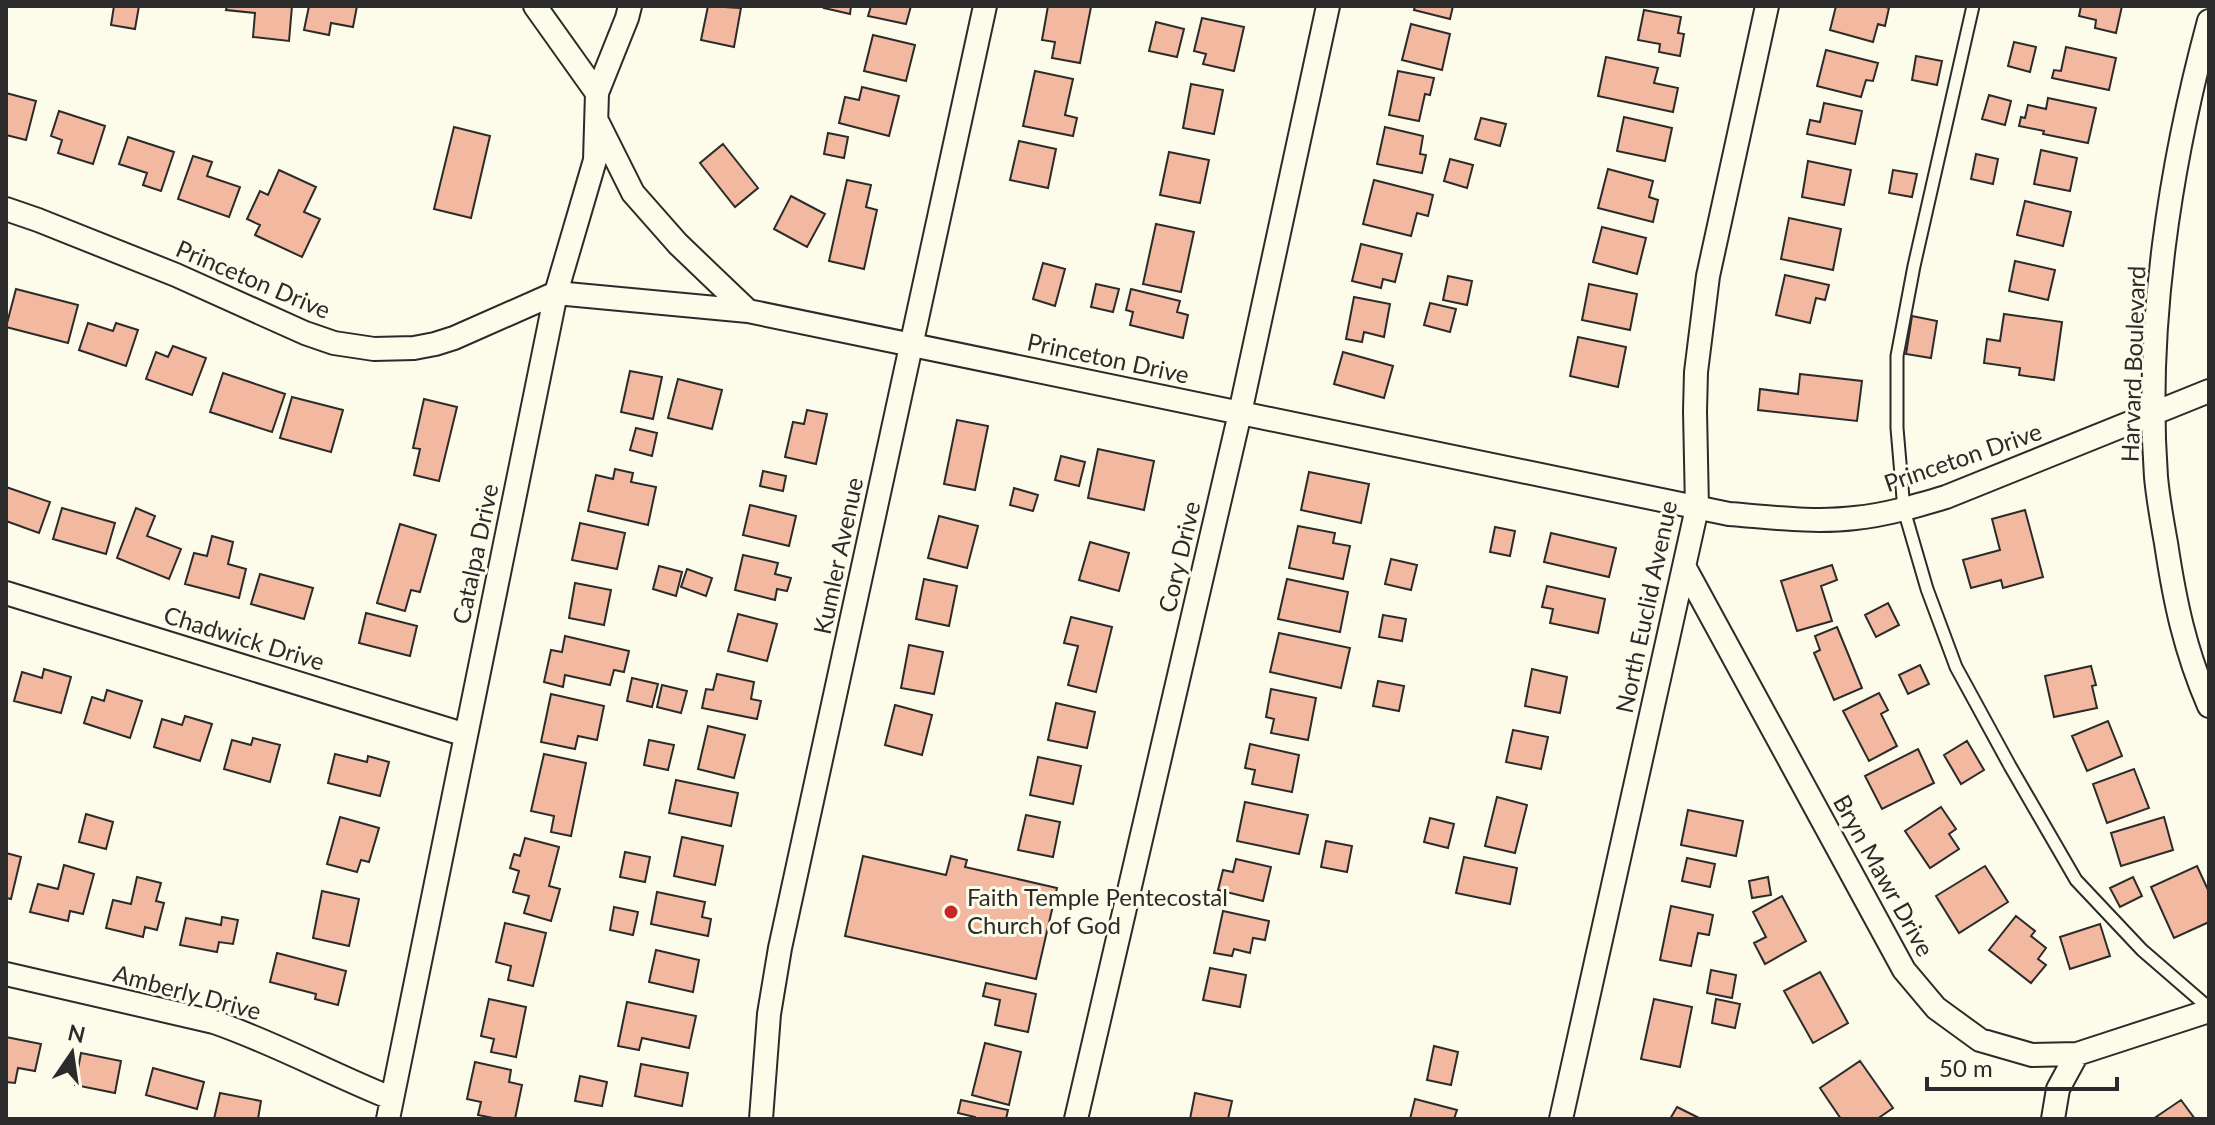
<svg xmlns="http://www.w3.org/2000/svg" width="2215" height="1125" font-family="Lato,sans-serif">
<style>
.building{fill:#f2b8a0;stroke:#2b2b2b;stroke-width:2}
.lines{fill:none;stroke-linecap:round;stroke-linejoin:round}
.service-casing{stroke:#2b2b2b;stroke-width:15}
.minor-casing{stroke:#2b2b2b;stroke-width:26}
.service{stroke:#fdfbea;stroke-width:11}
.minor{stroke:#fdfbea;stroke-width:22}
.poi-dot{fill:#c62828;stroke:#fdfbea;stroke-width:3}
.labels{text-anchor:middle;stroke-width:6;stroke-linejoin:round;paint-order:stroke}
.street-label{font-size:24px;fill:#2b2b2b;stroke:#fdfbea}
.poi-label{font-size:24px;fill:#2b2b2b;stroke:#fdfbea;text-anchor:start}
</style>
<rect width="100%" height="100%" fill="#fdfbea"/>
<path class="building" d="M114,6H139L135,29L111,25Z
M227,6H292L289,41L253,37L255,13L226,10Z
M309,6H357L353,27L331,23L329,35L304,30Z
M708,6L741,8L734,47L701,40Z
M825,6H851L850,14L824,8Z
M871,6H911L906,24L868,16Z
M1048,6L1091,7L1080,63L1052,58L1055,42L1042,40Z
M1415,6H1453L1450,19L1414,10Z
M1836,6H1883L1889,8L1885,26L1878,24L1873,42L1830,30Z
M2081,6H2122L2116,33L2095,28L2096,20L2079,16Z
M1644,10L1681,17L1678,33L1684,34L1680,56L1659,52L1660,44L1638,40Z
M1202,18L1244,27L1234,71L1203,64L1206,54L1194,51Z
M1156,22L1184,29L1177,57L1149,51Z
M1411,24L1450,34L1442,70L1402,60Z
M873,35L915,45L906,81L864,71Z
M2014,42L2036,47L2030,72L2008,66Z
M2066,47L2116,58L2109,90L2052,78L2054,70L2061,71Z
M1826,50L1878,63L1873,81L1866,80L1861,97L1817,86Z
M1916,56L1942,61L1937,85L1912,80Z
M1606,57L1658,68L1654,83L1678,88L1673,112L1598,96Z
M1035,71L1073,79L1065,115L1077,118L1073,136L1023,126Z
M1398,71L1434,78L1430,95L1425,94L1419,121L1389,115Z
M1191,84L1223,90L1214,134L1183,128Z
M862,87L899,96L889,136L839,123L845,97L859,100Z
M6,93L36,101L26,140L6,135Z
M1989,95L2011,101L2005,125L1982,119Z
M2048,98L2096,108L2088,143L2043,134L2044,131L2019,126L2021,117L2025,118L2028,105L2046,109Z
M1824,103L1862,111L1855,144L1807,134L1810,120L1820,122Z
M59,111L105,126L93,164L58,153L62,140L51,136Z
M1624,117L1672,128L1665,161L1617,151Z
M1481,118L1506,124L1500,146L1475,139Z
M454,127L490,136L471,218L434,209Z
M1385,127L1423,136L1420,154L1426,155L1422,173L1377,164Z
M828,133L848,137L844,158L824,154Z
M128,137L174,152L161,191L143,185L147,173L119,164Z
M1019,141L1056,149L1048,188L1010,180Z
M723,144L758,188L735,207L700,163Z
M2041,150L2077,158L2070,191L2034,184Z
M1169,152L1209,160L1200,203L1160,195Z
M1976,154L1998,159L1993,184L1971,179Z
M193,156L212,162L207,176L240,187L229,217L178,199Z
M1450,159L1473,165L1467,188L1444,181Z
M1808,161L1851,170L1844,205L1802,197Z
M1608,169L1653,181L1649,197L1658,200L1653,222L1598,208Z
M279,170L316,187L304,212L320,219L302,257L255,235L260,225L247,219L260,191L268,195Z
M1893,170L1917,174L1912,197L1889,193Z
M847,180L871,185L866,207L877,210L864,269L829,261Z
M1374,180L1433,195L1428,216L1417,213L1411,236L1363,224Z
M791,196L825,214L807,247L774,229Z
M2025,201L2071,212L2063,246L2017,235Z
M1789,218L1841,229L1833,270L1781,259Z
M1156,224L1194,232L1181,292L1143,284Z
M1602,227L1646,238L1637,274L1593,262Z
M1361,244L1402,254L1395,282L1383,279L1381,288L1352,281Z
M2015,261L2055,270L2048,300L2009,291Z
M1043,263L1065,269L1055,306L1033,299Z
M1785,275L1829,285L1825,300L1816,298L1810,323L1776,315Z
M1448,276L1472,281L1467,305L1443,300Z
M1096,284L1119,289L1113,312L1091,307Z
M1589,284L1637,294L1630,330L1582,320Z
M16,289L78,305L68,343L6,327Z
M1131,289L1180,301L1177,312L1188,315L1183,338L1130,325L1133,312L1126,310Z
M1354,297L1390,304L1384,337L1364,332L1362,342L1346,339Z
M1430,303L1456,309L1450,332L1424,325Z
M2004,314L2062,322L2054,380L2019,375L2020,368L1984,363L1987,339L2000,341Z
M1912,316L1937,321L1931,358L1906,354Z
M88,323L113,331L116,323L138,330L126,366L79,350Z
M1578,337L1626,347L1618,387L1570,376Z
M173,346L206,358L192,395L146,379L156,352L168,357Z
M1343,352L1393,366L1384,398L1334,384Z
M630,371L662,377L653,419L621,412Z
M223,373L285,394L272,432L210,412Z
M1800,374L1862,381L1857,421L1758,410L1760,389L1798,394Z
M678,379L722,390L712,429L668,418Z
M292,397L343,410L331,452L280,438Z
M424,399L457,407L439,481L414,475L420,449L413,448Z
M807,410L827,414L816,464L785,457L793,422L804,424Z
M957,420L988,426L975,490L944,484Z
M636,428L657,433L652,456L630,450Z
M1098,449L1154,461L1144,510L1088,498Z
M1061,456L1085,462L1079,486L1055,480Z
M615,469L633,473L631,482L656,487L648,525L588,511L596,475L613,479Z
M763,471L786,476L783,491L760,486Z
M1309,472L1369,484L1361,523L1301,510Z
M6,487L50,502L39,533L6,521Z
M1014,488L1038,495L1033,511L1010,505Z
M750,505L796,516L789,546L743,535Z
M62,508L115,523L106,554L53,539Z
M136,508L155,516L147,536L181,549L169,579L117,558Z
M2025,510L2043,577L2003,588L2001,580L1971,588L1963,560L2000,550L1992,519Z
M939,516L978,526L967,568L928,558Z
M580,523L625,533L617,569L572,560Z
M400,524L436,535L420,592L411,590L405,611L377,603Z
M1298,526L1335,533L1333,543L1350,546L1343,579L1289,568Z
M1495,527L1515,531L1510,556L1490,552Z
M1551,533L1616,548L1609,577L1544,562Z
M212,536L233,542L228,564L246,569L239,598L185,584L194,553L207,556Z
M1090,542L1129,553L1119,591L1079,580Z
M743,555L778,563L775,574L791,578L787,591L777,589L775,600L735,590Z
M1391,559L1417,565L1411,590L1385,584Z
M1832,565L1837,580L1821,586L1832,621L1797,631L1781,581Z
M659,566L682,572L676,596L653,589Z
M687,569L712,578L706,596L681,587Z
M260,574L313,588L304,619L251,604Z
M924,579L957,586L949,626L916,619Z
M1287,579L1348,592L1340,632L1278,619Z
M575,583L611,590L604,625L569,618Z
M1547,586L1605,599L1598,633L1550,623L1553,609L1542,607Z
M1888,603L1899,625L1876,637L1865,615Z
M366,613L417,626L410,656L359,643Z
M738,614L777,624L767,661L728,651Z
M1383,615L1406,619L1402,641L1379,637Z
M1071,617L1112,627L1096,692L1068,685L1078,646L1064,643Z
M1837,627L1862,688L1834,700L1814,653L1820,650L1815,636Z
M1279,633L1350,648L1341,688L1270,672Z
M565,636L629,651L624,672L614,670L610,685L565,675L563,687L544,682L551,650L562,652Z
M909,645L943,652L934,694L901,688Z
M1920,665L1929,684L1908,694L1899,675Z
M2091,666L2096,685L2092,686L2097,708L2054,717L2045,676Z
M44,669L71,677L61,713L14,701L22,672L42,678Z
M1532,669L1567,677L1560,713L1525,706Z
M717,674L754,682L751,699L761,701L757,719L702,708L706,689L713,690Z
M632,678L658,684L652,707L627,701Z
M1378,681L1404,686L1399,711L1373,706Z
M662,685L687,691L681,713L657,707Z
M1271,689L1316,698L1308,740L1271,733L1274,719L1266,717Z
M107,690L142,701L130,738L84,723L92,697L104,701Z
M1879,693L1888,710L1881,714L1897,746L1869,761L1843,711Z
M551,694L604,706L597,740L578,736L575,749L541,742Z
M1056,703L1095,712L1087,748L1048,740Z
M895,705L932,715L922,755L885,745Z
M185,716L212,724L200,761L154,747L162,719L182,725Z
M2108,721L2122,756L2087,771L2072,736Z
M708,726L745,735L734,778L698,769Z
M1513,730L1548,737L1541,769L1506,762Z
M253,738L280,745L270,782L224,769L232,740L251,745Z
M649,740L674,745L668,770L644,765Z
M1967,741L1984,770L1961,784L1944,755Z
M1250,744L1299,755L1292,792L1252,784L1255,770L1245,768Z
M1918,749L1934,783L1882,809L1865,776Z
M335,754L367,762L368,756L389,762L380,796L328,783Z
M544,754L586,763L571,836L551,832L554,816L531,811Z
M1038,757L1081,766L1073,804L1030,795Z
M2134,769L2149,808L2107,823L2093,784Z
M676,780L738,793L731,826L669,813Z
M1497,797L1527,805L1515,853L1485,846Z
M1245,802L1308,815L1299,854L1237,841Z
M1941,807L1956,829L1949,834L1959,849L1930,868L1905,831Z
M1688,810L1743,821L1736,856L1681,845Z
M86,814L113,822L106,849L79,842Z
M1026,815L1060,822L1053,857L1018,850Z
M340,817L379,828L369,862L361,860L357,872L327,864Z
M2164,817L2173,850L2121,866L2111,833Z
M1430,818L1454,824L1448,848L1424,842Z
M682,837L723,846L715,885L674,876Z
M525,838L559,847L549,886L560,889L551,921L524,913L529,896L513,892L519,871L510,868L514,854L520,856Z
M1326,841L1352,846L1347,872L1321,867Z
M625,852L650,857L645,882L620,877Z
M6,853L21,857L11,899L6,898Z
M863,856L946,875L951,856L967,860L965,867L1057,888L1036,979L845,936Z
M1464,857L1517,868L1510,904L1456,893Z
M1687,858L1715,864L1710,887L1682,881Z
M1236,859L1271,867L1263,901L1218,890L1223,870L1233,872Z
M64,865L94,874L83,914L70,911L68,921L30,912L38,884L58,889Z
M1985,866L2008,902L1959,933L1936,896Z
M2197,866L2209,892V922L2174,938L2151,887Z
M137,877L161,883L156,901L164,903L157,930L145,927L143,937L106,928L113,900L131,904Z
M1768,877L1771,895L1752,898L1749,881Z
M2133,877L2142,896L2120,907L2110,888Z
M322,891L359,899L349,946L313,938Z
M657,892L705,902L702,917L711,919L708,936L651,924Z
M1782,896L1806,941L1765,964L1754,943L1766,937L1753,912Z
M1671,906L1713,915L1709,935L1698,933L1691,966L1660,960Z
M614,907L638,912L633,935L610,930Z
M1223,911L1269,921L1265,940L1253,938L1250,953L1234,949L1232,956L1214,953Z
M2016,916L2035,931L2031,936L2046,948L2038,959L2046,965L2031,983L1989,950Z
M222,917L238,920L233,944L219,942L217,952L180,945L186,918L221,925Z
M505,923L546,933L533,986L508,980L511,966L496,962Z
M2100,924L2110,956L2070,969L2060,937Z
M656,950L699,960L693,992L649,982Z
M277,953L346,971L338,1005L315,999L316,994L270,982Z
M1210,968L1246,975L1240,1007L1203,1000Z
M1711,970L1736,975L1732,998L1707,993Z
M1820,972L1848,1023L1813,1043L1784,991Z
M986,983L1036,994L1028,1032L995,1025L1000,1000L983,996Z
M489,999L526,1007L516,1057L491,1052L494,1039L481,1036Z
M1654,999L1692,1007L1680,1067L1641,1059Z
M1716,999L1740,1004L1735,1028L1712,1023Z
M627,1002L696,1016L689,1048L642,1038L639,1050L618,1046Z
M6,1037L41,1044L35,1071L18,1068L15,1083L6,1082Z
M985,1043L1021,1052L1009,1105L972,1095Z
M1434,1046L1458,1052L1451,1085L1427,1080Z
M81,1053L121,1061L115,1093L75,1085Z
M1860,1061L1893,1108L1877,1119H1841L1820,1088Z
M475,1062L511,1070L509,1082L522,1085L515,1119H498L478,1115L481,1102L467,1099Z
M641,1064L688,1073L682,1106L635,1096Z
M153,1068L204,1082L197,1109L146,1095Z
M580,1076L607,1082L602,1106L575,1101Z
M220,1093L261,1101L258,1119H214Z
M1195,1093L1232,1101L1228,1119H1190Z
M1415,1099L1457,1110L1454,1119H1410Z
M961,1100L1008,1110L1006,1119H975V1117L958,1113Z
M2181,1100L2195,1119H2153Z
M1677,1107L1701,1119H1670Z"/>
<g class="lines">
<defs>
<path id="service" d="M1973,6L1914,266L1897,356V428L1904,510L1927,589L1956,667L2010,766L2076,880L2142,950L2209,1008"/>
<path id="minor" d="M535,6L597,93
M2209,21C2170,165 2145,327 2156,477C2158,499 2162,521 2166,543C2175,603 2185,650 2209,706
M598,123L633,193L678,244L748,311
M6,209L38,220L176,275L305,333L334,343L374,349L414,348L435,344L454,338L556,293L748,311L1729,514C1770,517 1813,523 1855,518C1886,515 1916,506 1946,497L2209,391
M1685,568L1904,970L1936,1008L1980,1040L2032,1055L2077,1054L2209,1011
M6,593L466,735
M6,974L214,1022C275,1043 331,1074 391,1098
M388,1119L556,293L595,160L597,93L627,18L630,6
M761,1119L769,1014L780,948L985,6
M1076,1119L1240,413L1328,6
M1561,1119L1697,508L1695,411L1696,372L1708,276L1767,6
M2053,1119L2058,1089L2077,1054"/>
</defs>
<use href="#service" class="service-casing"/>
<use href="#minor" class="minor-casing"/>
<use href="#service" class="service"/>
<use href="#minor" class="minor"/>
</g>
<circle class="poi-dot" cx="951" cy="912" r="8"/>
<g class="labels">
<g class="street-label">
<text transform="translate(253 280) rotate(23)" y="8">Princeton Drive</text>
<text transform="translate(1108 359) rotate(12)" y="8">Princeton Drive</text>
<text transform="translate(2134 364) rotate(-88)" y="8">Harvard Boulevard</text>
<text transform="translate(1963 458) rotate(-19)" y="8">Princeton Drive</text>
<text transform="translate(476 554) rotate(-78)" y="8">Catalpa Drive</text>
<text transform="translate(839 556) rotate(-78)" y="8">Kumler Avenue</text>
<text transform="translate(1180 557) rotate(-77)" y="8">Cory Drive</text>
<text transform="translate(1647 607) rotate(-78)" y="8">North Euclid Avenue</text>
<text transform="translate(244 639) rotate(17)" y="8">Chadwick Drive</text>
<text transform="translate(1883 876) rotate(61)" y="8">Bryn Mawr Drive</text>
<text transform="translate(187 993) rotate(15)" y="8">Amberly Drive</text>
</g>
<g class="poi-label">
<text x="967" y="906">Faith Temple Pentecostal<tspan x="967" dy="28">Church of God</tspan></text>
</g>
</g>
<rect width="2215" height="1125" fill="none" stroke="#2b2b2b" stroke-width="16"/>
<g transform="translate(72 1053) rotate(13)" stroke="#fdfbea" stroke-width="6" paint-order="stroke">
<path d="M0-6L14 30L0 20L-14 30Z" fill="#2b2b2b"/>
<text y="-12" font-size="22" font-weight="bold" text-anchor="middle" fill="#2b2b2b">N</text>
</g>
<path d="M1927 1077v12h190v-12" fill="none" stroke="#2b2b2b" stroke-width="4"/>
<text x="1939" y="1077" font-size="24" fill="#2b2b2b" stroke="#fdfbea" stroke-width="6" paint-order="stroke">50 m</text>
</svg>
